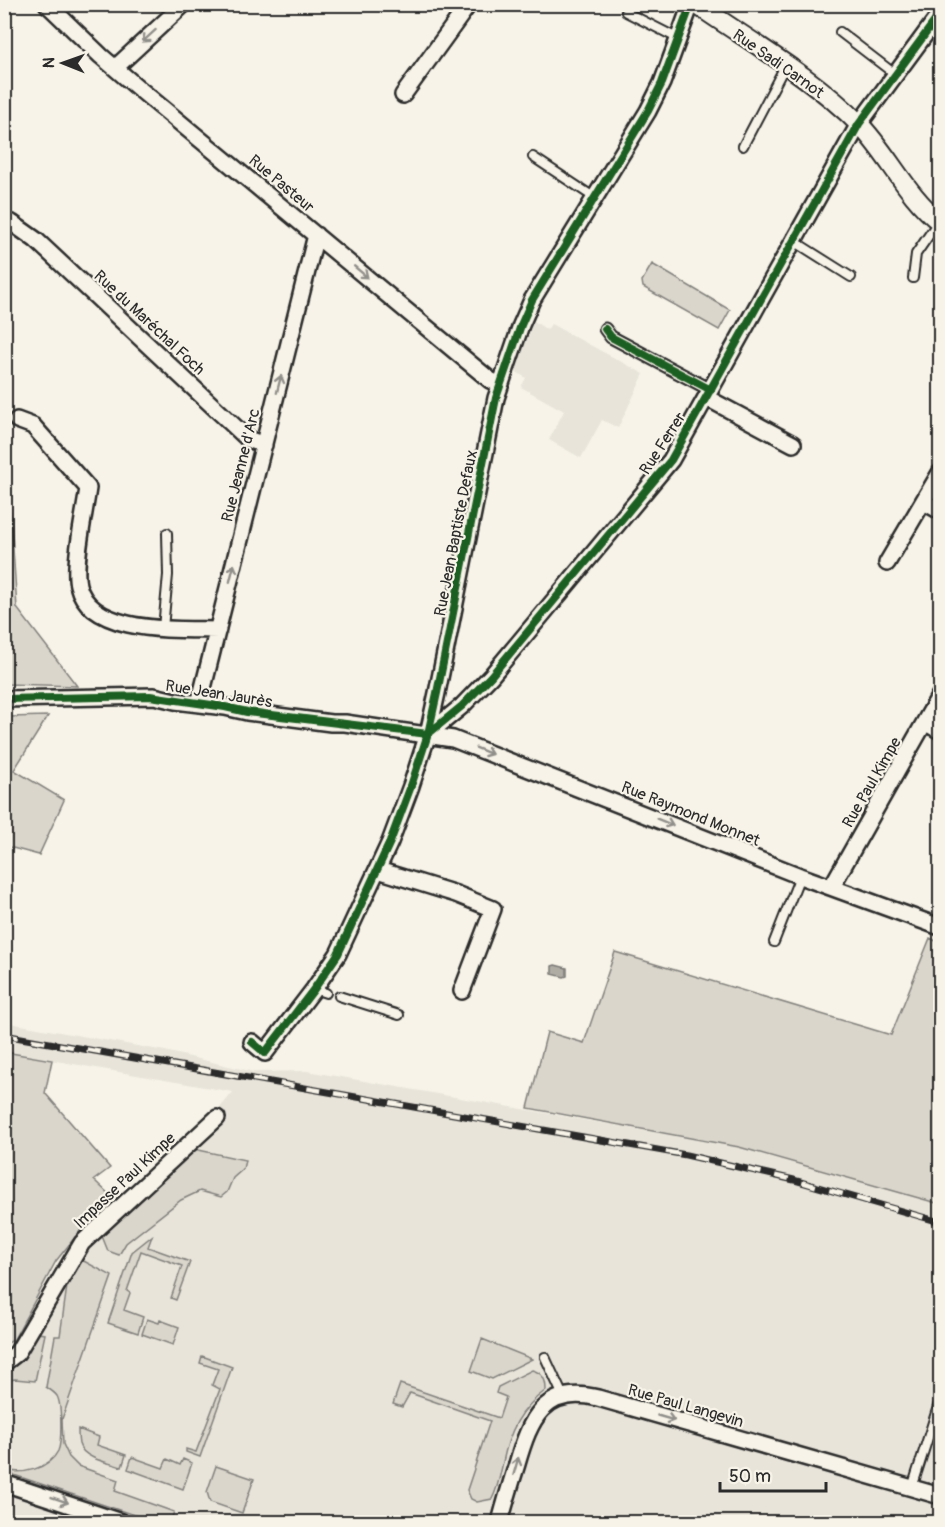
<svg xmlns="http://www.w3.org/2000/svg" width="945" height="1527" font-family="Pangolin,sans-serif">
<style>
.built{fill:#e8e4da}
.green{fill:#dad6cc;stroke:#82807c;stroke-width:1.5}
.water{fill:#afaca4;stroke:#7a7874;stroke-width:1.5}
.lines{fill:none;stroke-linecap:round;stroke-linejoin:round}
.service-casing{stroke:#2b2b2b;stroke-width:12}
.pedestrian-casing{stroke:#2b2b2b;stroke-width:15}
.minor-casing{stroke:#2b2b2b;stroke-width:20}
.tertiary-casing{stroke:#2b2b2b;stroke-width:22}
.service{stroke:#f7f3e8;stroke-width:8}
.pedestrian{stroke:#f7f3e8;stroke-width:10}
.minor{stroke:#f7f3e8;stroke-width:15}
.tertiary{stroke:#f7f3e8;stroke-width:18}
.rail-casing{stroke:#2b2b2b;stroke-width:7}
.rail{stroke:#f7f3e8;stroke-width:4.5;stroke-dasharray:14;stroke-linecap:butt}
.cycleway-casing{stroke:#f7f3e8;stroke-width:11}
.cycleway{stroke:#1b5e20;stroke-width:8}
.oneway{stroke:#918f8a}
.labels{text-anchor:middle;stroke-width:4.5;stroke-linejoin:round;paint-order:stroke}
.street-label{font-size:16px;fill:#2b2b2b;stroke:#f7f3e8}
</style>
<rect width="100%" height="100%" fill="#f7f3e8"/>
<filter id="ink" filterUnits="userSpaceOnUse"><feTurbulence type="fractalNoise" baseFrequency=".0167" numOctaves="2"/><feDisplacementMap in="SourceGraphic" scale="12" xChannelSelector="R" yChannelSelector="G"/><feConvolveMatrix kernelMatrix="1 2 1 2 8 2 1 2 1" color-interpolation-filters="sRGB"/></filter>
<g filter="url(#ink)">
<path class="built" d="M534,321L547,330L551,324L644,374L618,428L602,420L581,458L549,440L564,411L521,387L526,378L515,371Z
M4,1022L165,1051L254,1072L307,1071L739,1147L940,1204V1522H5V1354L54,1283L210,1120L233,1092L5,1052Z"/>
<path class="green" d="M652,264L730,310L719,330L643,287L642,281Z
M5,429L17,608L77,686L6,684L5,679Z
M48,716L14,770L64,800L39,855L5,846V720L8,717Z
M930,938L940,943V1204L739,1147L528,1108L547,1032L584,1043L615,952L891,1035Z
M5,1052L52,1060L45,1093L110,1168L94,1180L114,1199L92,1216L56,1261L14,1339L5,1345Z
M194,1149L245,1160L243,1169L233,1178L227,1192L221,1197L200,1191L181,1200L126,1243L119,1255L108,1251L102,1236L106,1228Z
M152,1236L148,1247L190,1262L176,1300L171,1298L182,1266L141,1251L127,1291L130,1293L124,1310L143,1317L138,1333L108,1323L132,1252Z
M80,1259L112,1276L62,1419L63,1444L69,1457L78,1466L118,1480L115,1491L174,1512L170,1522H155L5,1472V1470C22,1475 49,1469 58,1451C62,1442 62,1405 57,1396C54,1392 49,1389 46,1387L55,1336H60L67,1286Z
M147,1319L159,1323L160,1320L179,1327L173,1345L142,1334Z
M37,1333L45,1334L35,1381L15,1379L5,1381V1370C21,1363 29,1348 37,1333Z
M482,1339L532,1359L492,1379L471,1371Z
M202,1356L232,1367L200,1457L186,1452V1449L196,1452L220,1389L212,1385L218,1369L200,1363Z
M532,1370C543,1373 546,1380 546,1390C520,1409 509,1432 503,1462C500,1475 498,1488 492,1499L477,1502L471,1499L467,1490L490,1421L410,1393L402,1407L393,1404L400,1384L499,1418L506,1397L496,1393L498,1387Z
M78,1429L99,1437L97,1445L126,1455L122,1467C110,1463 83,1459 79,1444C78,1439 78,1433 78,1429Z
M132,1457L163,1468L167,1459L180,1465L183,1459L192,1463L183,1489L128,1469Z
M216,1466L254,1479L242,1513L210,1502L207,1492Z"/>
<path class="water" d="M555,965L567,968V976L564,977L552,974V966Z"/>
<g class="lines">
<defs>
<path id="service" d="M626,12L679,39
M840,32L896,75
M743,146L785,66
M533,157L595,198
M794,241L851,277
M913,278L916,254L938,222
M163,628L168,575L167,533
M774,942L800,876
M314,989L326,993
M339,996L399,1015
M545,1357L563,1396
M912,1488L940,1400"/>
<path id="pedestrian" d="M605,329L611,337L711,390"/>
<path id="minor" d="M47,4L101,56L137,87L490,380L499,384
M115,68L184,4
M403,95L469,4
M12,223L36,240L248,439L264,445
M707,398L793,444
M17,420L33,426L88,488C85,511 73,565 78,585C90,635 178,629 218,630
M924,502L940,511
M887,563L940,473
M4,699L154,696L175,701L225,707L247,712L331,723H345L453,739L800,876L940,927
M199,704L316,235
M925,722L940,731
M428,734L462,706L491,676L671,460L859,124L940,14
M378,870L456,894L493,909L462,991
M832,886L940,695
M252,1042L265,1053L314,989L338,954L390,842L411,786L428,734L437,693L496,398L521,325L532,300L648,111L662,83L691,4
M4,1363L17,1353L82,1243L217,1118
M4,1483L121,1522
M500,1522C505,1503 511,1483 517,1464C530,1419 544,1385 598,1398L940,1496"/>
<path id="tertiary" d="M696,4C749,41 814,78 859,124C889,155 906,195 940,222"/>
</defs>
<use href="#service" class="service-casing"/>
<use href="#pedestrian" class="pedestrian-casing"/>
<use href="#minor" class="minor-casing"/>
<use href="#tertiary" class="tertiary-casing"/>
<use href="#service" class="service"/>
<use href="#pedestrian" class="pedestrian"/>
<use href="#minor" class="minor"/>
<use href="#tertiary" class="tertiary"/>
<defs>
<path id="rail" d="M4,1035L686,1155L794,1180L940,1222"/>
</defs>
<use href="#rail" class="rail-casing"/>
<use href="#rail" class="rail"/>
<defs>
<path id="cycleway" d="M605,329L611,337L711,390
M4,699L150,696L225,707L247,712L428,734
M428,734L462,706L491,676L671,460L859,124L940,14
M252,1042L265,1053L314,989L338,954L390,842L411,786L428,734L437,693L496,398L521,325L532,300L648,111L662,83L691,4"/>
</defs>
<use href="#cycleway" class="cycleway-casing"/>
<use href="#cycleway" class="cycleway"/>
</g>
<defs><path id="oneway-shaft" d="M-6 0H5M1.5-3L5.5 0L1.5 3" fill="none" stroke-width="1.6" stroke-linecap="round" stroke-linejoin="round" transform="scale(1.5)"/></defs>
<g class="oneway">
<use href="#oneway-shaft" transform="translate(149 36) rotate(138)"/>
<use href="#oneway-shaft" transform="translate(361 272) rotate(40)"/>
<use href="#oneway-shaft" transform="translate(279 384) rotate(-76)"/>
<use href="#oneway-shaft" transform="translate(232 573) rotate(-76)"/>
<use href="#oneway-shaft" transform="translate(484 751) rotate(22)"/>
<use href="#oneway-shaft" transform="translate(665 822) rotate(22)"/>
<use href="#oneway-shaft" transform="translate(666 1418) rotate(16)"/>
<use href="#oneway-shaft" transform="translate(516 1466) rotate(-74)"/>
<use href="#oneway-shaft" transform="translate(60 1500) rotate(19)"/>
</g>
</g>
<g class="labels">
<g class="street-label">
<text transform="translate(779 63) rotate(35)" y="6">Rue Sadi Carnot</text>
<text transform="translate(282 183) rotate(40)" y="6">Rue Pasteur</text>
<text transform="translate(150 322) rotate(43)" y="6">Rue du Maréchal Foch</text>
<text transform="translate(662 443) rotate(-57)" y="6">Rue Ferrer</text>
<text transform="translate(240 465) rotate(-76)" y="6">Rue Jeanne d'Arc</text>
<text transform="translate(455 533) rotate(-79)" y="6">Rue Jean Baptiste Defaux</text>
<text transform="translate(219 693) rotate(9)" y="6">Rue Jean Jaurès</text>
<text transform="translate(871 782) rotate(-60)" y="6">Rue Paul Kimpe</text>
<text transform="translate(691 813) rotate(22)" y="6">Rue Raymond Monnet</text>
<text transform="translate(124 1180) rotate(-43)" y="6">Impasse Paul Kimpe</text>
<text transform="translate(686 1405) rotate(16)" y="6">Rue Paul Langevin</text>
</g>
</g>
<rect width="945" height="1527" fill="none" stroke="#f7f3e8" stroke-width="24"/>
<rect x="12" y="12" width="921" height="1503" fill="none" stroke="#2b2b2b" stroke-width="2" filter="url(#ink)"/>
<g transform="translate(63 63) rotate(271)" stroke="#f7f3e8" stroke-width="4.5" paint-order="stroke">
<path d="M0-4.5L10 22L0 15L-10 22Z" fill="#2b2b2b"/>
<text y="-9" font-size="16" font-weight="bold" text-anchor="middle" fill="#2b2b2b">N</text>
</g>
<path d="M720 1482v9h106v-9" fill="none" stroke="#2b2b2b" stroke-width="3"/>
<text x="729" y="1482" font-size="18" fill="#2b2b2b" stroke="#f7f3e8" stroke-width="4.5" paint-order="stroke">50 m</text>
</svg>
